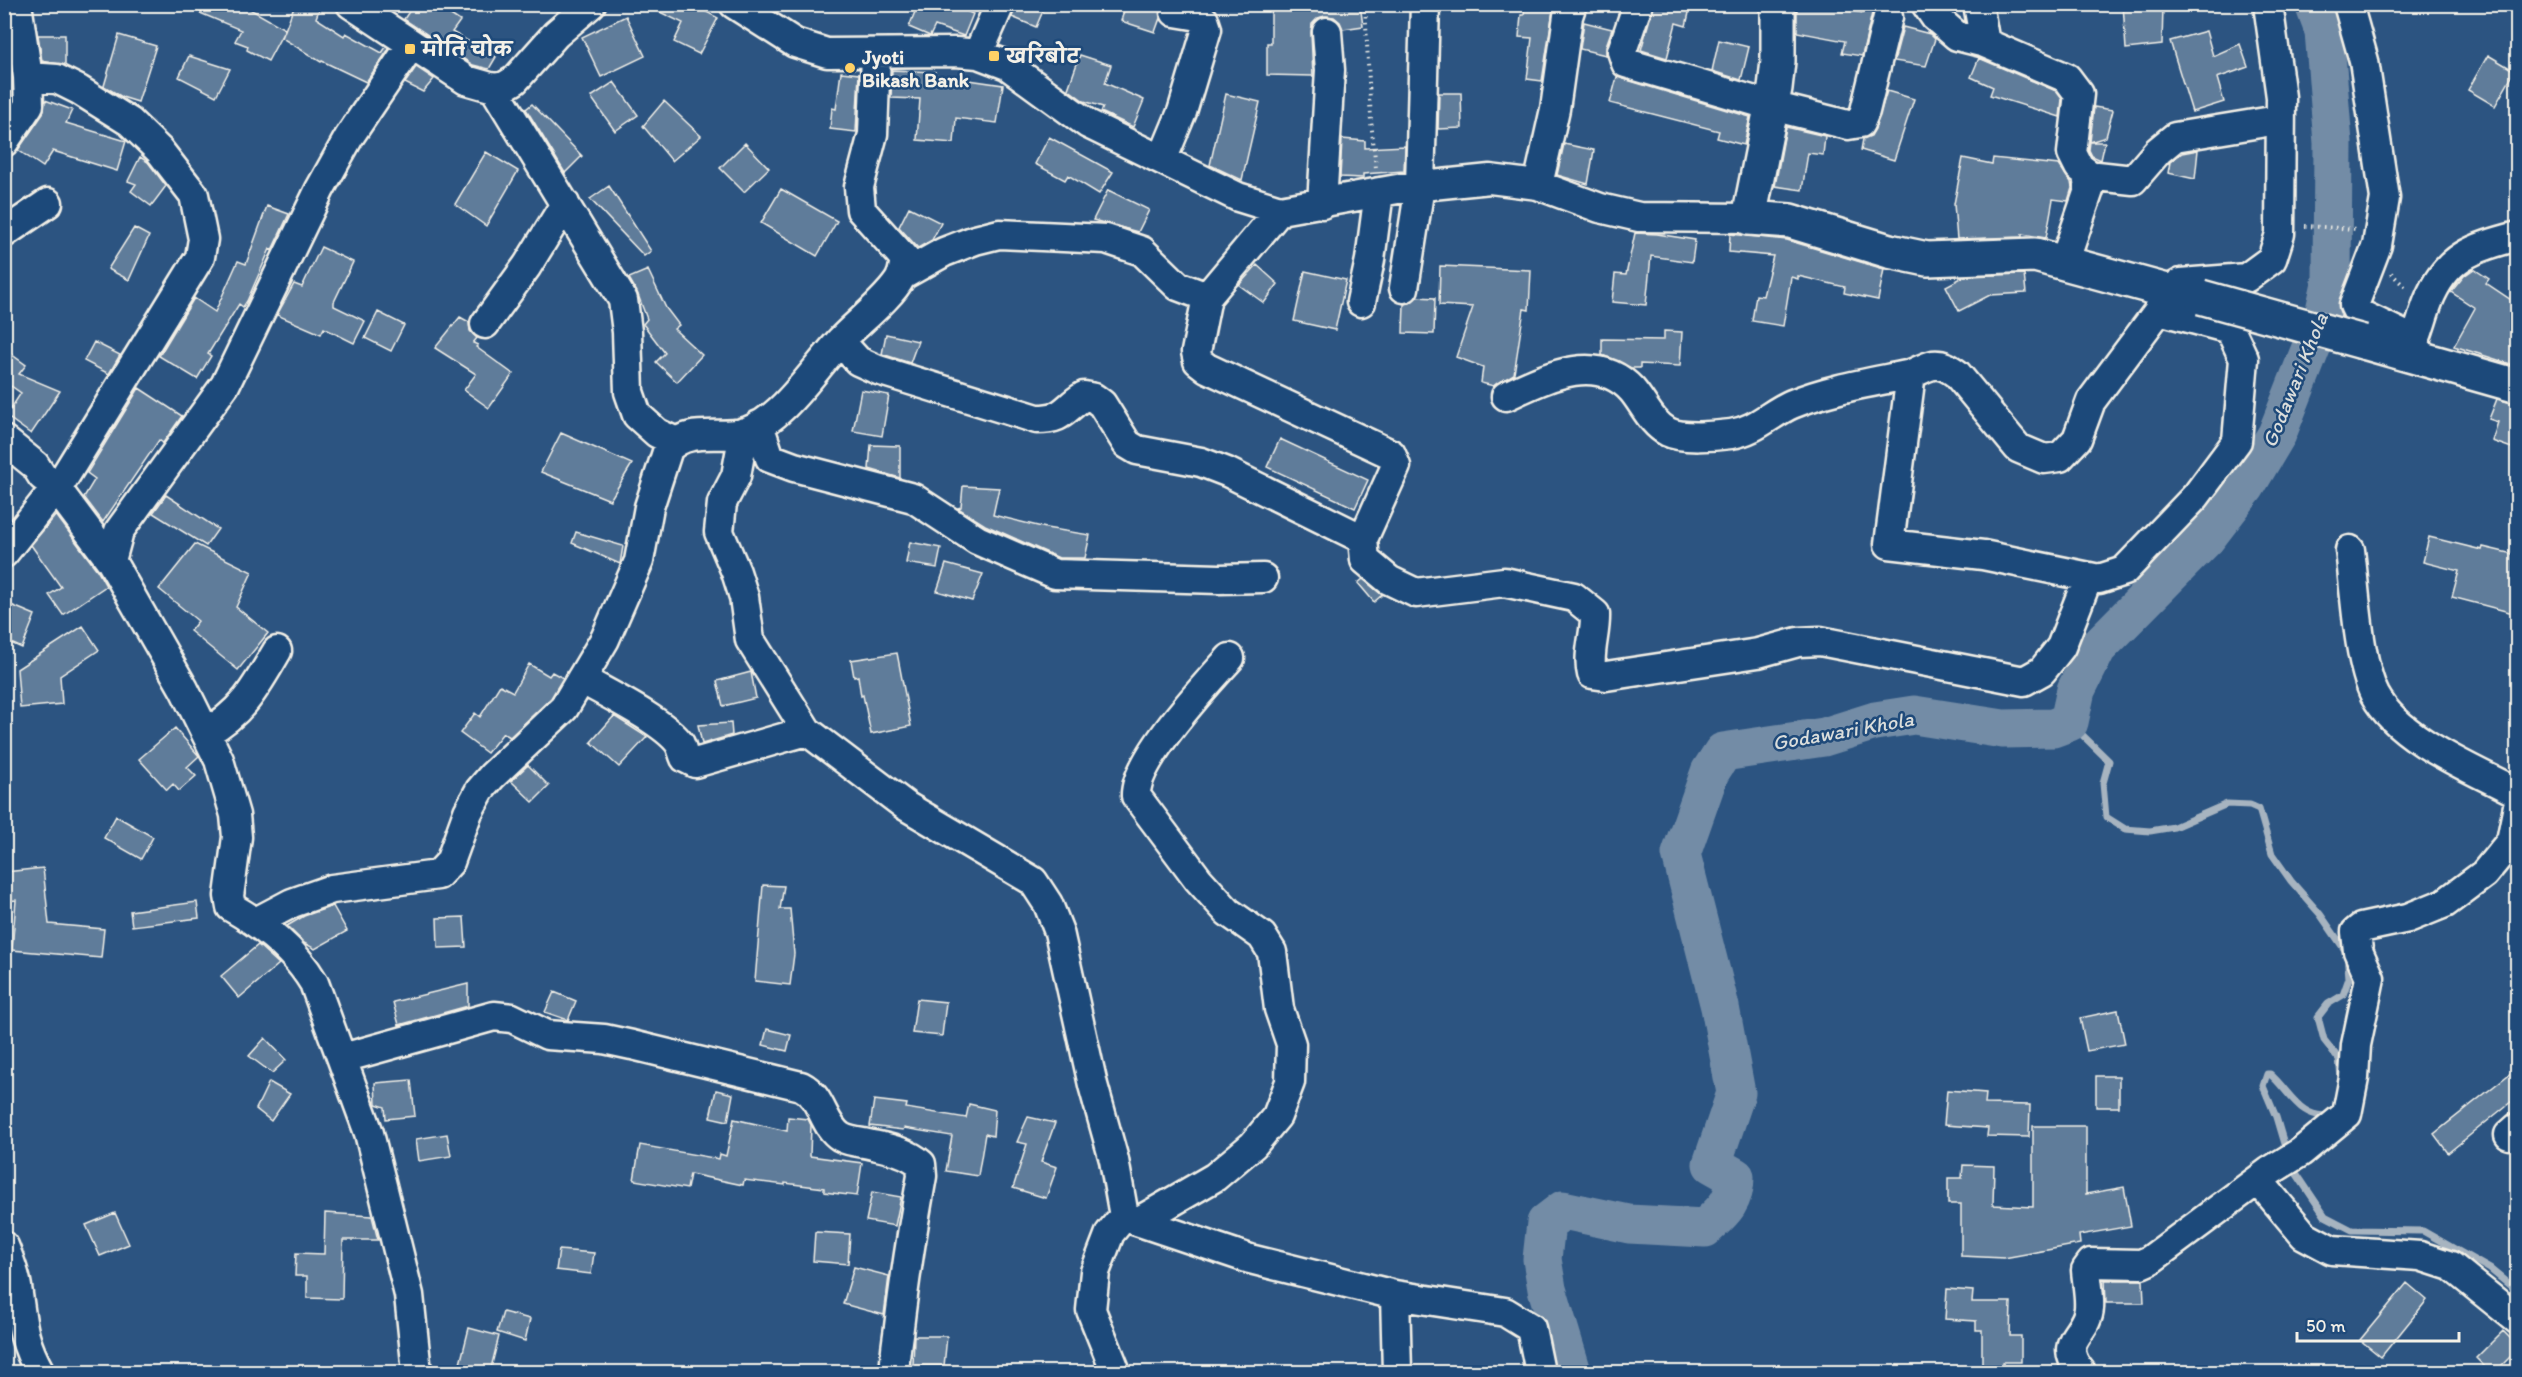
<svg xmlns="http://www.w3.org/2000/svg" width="2522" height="1377" font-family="Itim,'Playpen Sans Deva',sans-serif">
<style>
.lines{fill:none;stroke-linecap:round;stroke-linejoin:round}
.stream{stroke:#a7b4c0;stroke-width:7}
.river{stroke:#738ca6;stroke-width:39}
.building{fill:#5e7b9a;stroke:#f4f1e8;stroke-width:1.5}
.minor-casing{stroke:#f4f1e8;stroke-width:33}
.major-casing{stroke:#f4f1e8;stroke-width:38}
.path{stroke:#f4f1e8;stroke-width:4;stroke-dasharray:1.5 4.5;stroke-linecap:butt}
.minor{stroke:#1f4a7a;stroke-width:28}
.major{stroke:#1f4a7a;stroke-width:33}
.major-bridge-casing{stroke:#f4f1e8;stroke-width:38;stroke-linecap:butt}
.major-bridge{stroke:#1f4a7a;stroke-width:33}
.poi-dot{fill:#ffd166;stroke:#1f4a7a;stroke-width:2}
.labels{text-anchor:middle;stroke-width:5;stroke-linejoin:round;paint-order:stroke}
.poi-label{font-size:20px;font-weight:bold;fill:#f4f1e8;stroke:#1f4a7a;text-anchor:start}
.water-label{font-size:21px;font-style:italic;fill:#dadddb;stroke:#1f4a7a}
</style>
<rect width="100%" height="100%" fill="#2c5481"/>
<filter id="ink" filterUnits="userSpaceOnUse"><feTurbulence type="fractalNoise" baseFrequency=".0167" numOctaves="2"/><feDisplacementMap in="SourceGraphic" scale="12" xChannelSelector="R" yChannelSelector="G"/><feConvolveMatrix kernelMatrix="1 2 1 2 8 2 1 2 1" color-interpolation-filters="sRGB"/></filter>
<g filter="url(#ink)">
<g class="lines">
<path class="stream" d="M2069,722L2109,761L2103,783L2106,817L2125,829L2150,831L2174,827L2227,804L2250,805L2259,809L2272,854L2291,881L2320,914L2347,953L2349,978L2343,995L2328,1004L2318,1017L2324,1040L2339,1059L2341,1078
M2287,1154L2276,1117L2263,1086L2267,1074H2270C2289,1090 2301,1121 2330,1115
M2290,1164L2325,1216L2352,1230L2423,1231L2490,1269L2518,1292"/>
<path class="river" d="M1572,1372L1547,1289L1542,1259L1546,1223L1563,1210L1629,1224L1705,1228C1722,1212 1735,1202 1735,1177L1712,1164L1736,1093L1720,1007L1681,854L1710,772L1723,752L1824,737L1875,721L1914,715L2003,729L2053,728L2069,722L2076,690L2097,648L2206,538L2246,486L2277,434L2324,315L2332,279L2333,143L2324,31L2314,4"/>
</g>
<path class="building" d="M241,4L285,29L268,61L247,50L248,46L235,41L241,30L181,5Z
M295,4H321L316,18L344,36L346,33L382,53L386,47L389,49L366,82L322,61L321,62L282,38Z
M414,4H434L460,21L452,32L496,57L489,69L473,65L404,19Z
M643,4H692L718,18L699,54L674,42L683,23Z
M918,4H950L973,14L964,36L935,26L930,36L909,27Z
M1016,4H1046L1036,27L1012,17Z
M1126,4H1151L1160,7V18L1155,32L1121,21Z
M1271,4H1360L1363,26L1343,29L1340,22L1334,17L1325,16L1318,18L1312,24L1311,33L1313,76L1267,75V43H1271Z
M1525,4H1554L1542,81L1527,79L1532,38L1519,37L1521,15H1524Z
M1654,4H1691L1686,26L1676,23L1667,58L1641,50Z
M1797,4H1812L1863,13L1865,4H1878L1872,13L1862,56L1842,53L1845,41L1797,32Z
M2123,4L2163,6L2162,45L2126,49Z
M626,16L645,56L601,77L582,37Z
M1584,22L1612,29L1606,46V55L1580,49Z
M1903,27L1930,34L1935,39L1926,66L1894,61Z
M2206,31L2213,56L2240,44L2248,67L2217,78L2224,102L2192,112L2170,41Z
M38,35H65V65L42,61Z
M119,35L156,46L138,102L122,97L104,86Z
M1719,40L1749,47L1741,80L1712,71Z
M1080,55L1111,65L1105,83L1144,100L1133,127L1101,112L1103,107L1084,101L1068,89Z
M2488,55L2515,71L2495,106L2468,90Z
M189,56L230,69L216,96L179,77Z
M1979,58L2056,91L2062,99L2060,117L1990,95L1993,87L1971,77Z
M416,67L434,79L423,92L405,83Z
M892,70L935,72L934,75L1003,85L997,123L956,118L954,143L917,140L920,99L891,98Z
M841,72L859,74L856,132L830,129L832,108L836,109Z
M1617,77L1750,117L1744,145L1717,138L1719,131L1610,103Z
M614,82L638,115L615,131L591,97Z
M1887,91L1914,99L1894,160L1861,150L1863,139L1871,136L1875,129Z
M1439,93H1461L1462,128L1438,129Z
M1226,94L1260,102L1242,180L1210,165Z
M45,100L72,110L66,123L126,141L117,171L53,151L43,167L18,150L43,114Z
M664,101L701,136L672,161L643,126Z
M532,104L582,156L565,173L526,109Z
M2094,107L2113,110L2106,137L2090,142Z
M1786,127L1825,136L1823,155L1808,153L1802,190L1775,186Z
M1049,137L1113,172L1099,194L1068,175L1065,180L1035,164Z
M1342,139L1365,141V148L1405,146L1404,171L1363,174V178L1340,177Z
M2090,142H2105L2101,160L2092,156L2089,150Z
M745,143L769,168L744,192L720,168Z
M1564,144L1594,150L1588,184L1557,175Z
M2198,150L2195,179L2168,173L2170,162L2182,153Z
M486,152L518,171L486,226L455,204Z
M140,157L148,162L166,186L151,206L131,191L136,184L128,181Z
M1963,158L1992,164L1993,158L2059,165L2071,182L2072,188L2068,201L2053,199L2046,238L2022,234V237L1957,239L1954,204Z
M609,186L651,251L644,256L590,199Z
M781,189L837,221L817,256L761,223Z
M1108,190L1149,210L1138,232L1093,220Z
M267,206L289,214L272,250L270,249L247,301L243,307L239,304L208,354L211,356L197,379L159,356L194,298L215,312L238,261L246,264Z
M909,207L941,223L932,240L918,248L899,227Z
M134,228L149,236L129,280L108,269Z
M1635,233L1657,234L1695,240L1692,262L1651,256L1646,305L1612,302L1615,274L1626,275Z
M1730,234L1787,240L1884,269L1878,300L1844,293L1845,287L1798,276V279L1791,277L1783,326L1752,321L1756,295L1763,296L1773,256L1729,252Z
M321,247L353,262L334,302V306L365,321L354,343L324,328L321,334L277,315L294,284L302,287Z
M1257,265L1278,284L1264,303L1239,285Z
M1440,266L1531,270L1529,310L1524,309L1514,374L1494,386L1481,383L1483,367L1456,357L1473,307L1439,305Z
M2474,269L2489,279L2486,283L2517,304V366L2454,346L2475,308L2451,292L2464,276Z
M648,270L666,308L679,325L674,329L702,355L677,382L656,362L665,353L643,324L647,319L637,292L629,278Z
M1305,271L1346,280L1335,330L1294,321Z
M2024,274L2026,293L1990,295L1959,311L1946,286L1965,276Z
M1417,297L1435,298L1434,334L1403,333L1404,304L1410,303Z
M378,312L404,325L391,351L365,338Z
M460,317L469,322L470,331L477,338L473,343L478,345L476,347L513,374L489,408L464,390L476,374L435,348Z
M1664,331L1682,332L1680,366L1640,364V368H1631L1602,355V339L1664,340Z
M886,334L918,341L910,363L882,354Z
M94,342L120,355L109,374L84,361Z
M4,349L26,365L19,374L60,391L31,434L6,416L21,393L11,386L4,395Z
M139,388L182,416L163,443L159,440L103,522L84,497L95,479L87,473Z
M861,390L889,395L882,436L853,431Z
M2497,399L2517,404V450L2492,441L2498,422L2489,419Z
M561,433L632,464L610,500L541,472Z
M1280,439L1368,480L1355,508L1267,467Z
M871,445L900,446V478L869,469Z
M963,486L999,488L993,515L1046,528L1090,535L1085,558H1059L985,525L958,508L961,507Z
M166,495L218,529L206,546L153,513Z
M56,515L97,570L106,586L63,615L49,595L61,587L31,545Z
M576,532L623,546L620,564L572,543Z
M2429,537L2482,550L2483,547L2517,555V614L2452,597L2459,571L2423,562Z
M910,542L941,548L937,568L906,563Z
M195,544L252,572L236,607L268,633L238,670L190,631L198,621L159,589Z
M946,564L983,574L972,601L937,591Z
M1363,579L1382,595L1374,602L1358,583Z
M11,605L35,615L22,648L4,640V608L9,610Z
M83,626L99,650L60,676L62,704L20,708L17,669Z
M897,653L911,726L871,734L863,695L861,696L858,676L854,677L851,660Z
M529,664L549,676L552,672L563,678L551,698L510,737L503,733L487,753L460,733L475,713L480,717L500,685L513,692Z
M751,672L756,698L723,706L717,681Z
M614,716L647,737L619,767L591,742Z
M731,723L732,735L702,744L698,725Z
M175,728L199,756L187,767L196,776L179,791L173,784L167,790L139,759Z
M528,765L549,786L533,802L511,781Z
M116,816L153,837L141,859L104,838Z
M43,868L49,924L104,929L101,958L12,950L16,900L8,901L5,872Z
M763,885L784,886L780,909H790L794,954L790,985L755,981Z
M197,902L199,918L132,926L130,911Z
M333,906L347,931L315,949L304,943L287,926L304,916Z
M464,917L466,947L438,948L437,918Z
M258,945L279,964L239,998L221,976Z
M468,984V1006L399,1025L393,1002Z
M554,992L576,1001L568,1020L545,1012Z
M917,999L946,1002L942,1036L912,1033Z
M2118,1010L2125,1044L2087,1051L2080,1018Z
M767,1029L791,1035L787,1051L763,1045Z
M265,1038L286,1060L272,1073L249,1056Z
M2517,1068V1097L2448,1153L2434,1134Z
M2096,1076H2119V1107H2096Z
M411,1080L415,1116L386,1119L385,1107L376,1104L375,1083Z
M269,1082L290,1094L271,1121L256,1109Z
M716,1090L733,1094L728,1121L710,1117Z
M1947,1090L1986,1093L1985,1104L2030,1105L2029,1137L1987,1136L1988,1128L1944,1125Z
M874,1100L907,1104L906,1108L966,1118L969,1104L995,1110L993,1136L985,1134L978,1176L946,1171L952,1136L904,1128L903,1130L870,1126Z
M788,1117L808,1119L811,1125L810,1156L862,1163L857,1196L824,1192V1188L785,1183V1185L744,1180L743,1185L690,1174L687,1189L634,1180L640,1145L719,1159L720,1154L726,1156L734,1119L787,1131Z
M1028,1117L1055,1123L1041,1162L1057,1167L1046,1198L1013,1188L1027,1144L1017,1142Z
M2033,1126H2086V1194L2124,1187L2131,1226L2079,1235L2080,1244L2004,1258L1961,1256V1204H1948V1178H1962L1963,1165L1994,1166L1993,1205L2033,1207Z
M447,1134L451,1156L419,1161L416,1139Z
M872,1192L901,1197L895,1226L866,1221Z
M115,1213L129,1244L100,1256L86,1225Z
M325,1213L372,1216L378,1240H343L342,1299L307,1298V1276H295L296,1253L324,1254Z
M815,1232L850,1234L848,1264L813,1261Z
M559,1250L594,1253L591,1274L556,1270Z
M854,1267L889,1276L884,1315L843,1304Z
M2105,1280H2143L2144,1303H2106Z
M2407,1283L2427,1300L2381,1357L2360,1340Z
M1947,1289L1973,1291L1972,1302H2011L2010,1336H2021V1362H2003V1372H1982V1330H1976V1321L1945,1319Z
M503,1312L530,1319L525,1341L497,1332Z
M469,1328L499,1336L490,1372H458Z
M2503,1331L2517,1345V1350L2495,1372H2490L2476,1358Z
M914,1336H947L944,1366H913Z"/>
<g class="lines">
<defs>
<path id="minor" d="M351,4L466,80L494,88L505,86L515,80L556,34L591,4
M734,4L795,43L827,53L956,52L978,54L1007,65L1088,124L1238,197L1280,210L1403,188L1490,179L1538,185L1600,208L1639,217L1749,218
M1638,4L1622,51L1626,63L1772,106L1848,125L1860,123L1865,111L1888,17
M1926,4L1935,17L1957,36L1985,43L2067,78L2079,94L2072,153L2079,167L2087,173L2089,190L2064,263
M1978,4L1985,43
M2348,4L2364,61L2385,198L2377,245L2354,305L2358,313L2416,341
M978,54L1000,4
M494,88L623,300L627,332L629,392L637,415L657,433L674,441
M4,142L29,105L28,77L17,4
M1162,160L1182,112L1207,29L1204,20L1199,16L1175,12
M2097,176L2133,180L2158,151L2175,137L2272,121
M1538,185L1555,109L1568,16L1572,4
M1322,204L1330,70L1327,32
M4,233L48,203
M901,276L944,252L975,240L999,234L1106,239L1142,251L1178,286L1207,297L1280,210
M1404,288L1420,186L1425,4
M1207,297L1196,352L1198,361L1207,368L1391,454L1396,466L1363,539L1365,560L1389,580L1416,593L1504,582L1574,597L1595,614C1596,634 1587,654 1592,674L1606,676L1758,653L1798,642L1820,641L2024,681L2042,671L2061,647L2088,578
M1361,302L1370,260L1379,192
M485,324L527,266L565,204
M840,341L858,361L878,370L1037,419C1065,419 1063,409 1084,396L1094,398L1102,404L1127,444L1137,450L1201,462L1227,472L1363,539
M2408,355C2418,338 2421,320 2428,302C2446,256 2473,248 2518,236
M1911,374L1889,544L1983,555L2099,579L2124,571L2196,496L2237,441L2244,359L2230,329L2159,310
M1506,396C1545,378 1596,351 1632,390C1644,404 1651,423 1668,432C1682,439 1716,436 1731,434C1755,431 1771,413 1792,404C1829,389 1868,383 1907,375C1916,373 1924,367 1933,365C1943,364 1949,368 1957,374L2018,448L2044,459L2060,457L2077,439L2091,401L2159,310L2167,291L2181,283L2246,278L2272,259L2280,234L2281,97L2268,4
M759,425L770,458L794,467L913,498L977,540L1055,574L1219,579L1263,578
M744,432L736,476L722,503L719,532L736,572L744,597L750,640L807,731L906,806L1033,881L1048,904L1059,932L1093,1085L1114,1160L1124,1216L1110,1233L1095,1272L1091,1310L1116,1372
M4,440L35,465L42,476L54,485L111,561L184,689L219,760L235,815L237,837L229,896L231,907C264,926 294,949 314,983L369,1133L409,1295L417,1372
M2350,550C2355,589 2358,661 2375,695C2399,740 2473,769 2518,793
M4,553L46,500L57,489L200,257L203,239L194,195L159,150L130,122L79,90L57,79L28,77
M111,561L119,531L225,385L320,189L349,137L411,45
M581,679C606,693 665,722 680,744C682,748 683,754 685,758L695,763L807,731
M206,733C244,711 255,688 277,651
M256,922L292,903L332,889L438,875L450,862L468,812L480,790L492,776L564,708L605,639L639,561L649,507L668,449C688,426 722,440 746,432C784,418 814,369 841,340C857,323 891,297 901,277C903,272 904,264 905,259L861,210L859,187L873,134L876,54
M343,1058L494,1016L512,1018L547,1035L604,1039L632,1045L801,1086C823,1097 822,1125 841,1137C848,1141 857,1142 864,1143C885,1148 905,1150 921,1164L922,1176C913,1226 905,1276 899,1327C897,1343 894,1356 895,1372
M2509,1135L2518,1127
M2258,1180L2304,1235L2332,1250L2420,1256L2451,1266L2518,1320
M1128,1218L1250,1259L1395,1295L1505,1312L1531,1328L1540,1372
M1139,1221L1215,1177L1253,1145L1277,1116L1290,1082L1291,1044L1279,1009L1272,952L1262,936L1228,912L1198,879L1136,796C1134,761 1206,685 1230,658
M4,1246C9,1259 15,1273 17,1287C22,1322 22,1340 40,1372
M1395,1295L1397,1372
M2081,1372C2055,1340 2088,1334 2089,1308C2090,1296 2087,1283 2086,1270L2091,1263L2141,1264L2150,1260L2270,1171L2301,1152L2347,1114L2354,1078L2356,1045L2370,978L2358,951L2356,932L2361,928L2408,918L2445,903L2484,874L2511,841L2518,806"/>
<path id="major" d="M1778,4V61L1775,88L1749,218L1790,221L1889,251L1927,259L2035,255L2167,291L2201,297
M2363,342L2518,386"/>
</defs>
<use href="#minor" class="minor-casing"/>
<use href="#major" class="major-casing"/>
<path class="path" d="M1365,4L1371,121L1376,168
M2305,226L2357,229
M2391,273L2407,289"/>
<use href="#minor" class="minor"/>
<use href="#major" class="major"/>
<defs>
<path id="major-bridge" d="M2201,297L2363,342"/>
</defs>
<use href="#major-bridge" class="major-bridge-casing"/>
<use href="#major-bridge" class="major-bridge"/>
</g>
</g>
<g class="poi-dot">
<rect x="404" y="43" width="12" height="12" rx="3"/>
<rect x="988" y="50" width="12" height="12" rx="3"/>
<circle cx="850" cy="68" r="6"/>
</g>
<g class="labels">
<g class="poi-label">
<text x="422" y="56">मोति चोक</text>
<text x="1006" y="63">खरिबोट</text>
<text x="862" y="64">Jyoti<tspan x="862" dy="23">Bikash Bank</tspan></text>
</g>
<g class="water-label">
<text transform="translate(2295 380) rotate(-68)" y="7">Godawari Khola</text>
<text transform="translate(1843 731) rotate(-10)" y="7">Godawari Khola</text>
</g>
</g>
<rect width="2522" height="1377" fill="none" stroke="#1f4a7a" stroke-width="24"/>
<rect x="12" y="12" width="2498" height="1353" fill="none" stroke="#f4f1e8" stroke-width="2" filter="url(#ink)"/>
<path d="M2297 1332v9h162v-9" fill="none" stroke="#f4f1e8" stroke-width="3"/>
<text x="2306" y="1332" font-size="18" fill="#f4f1e8" stroke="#1f4a7a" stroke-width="4.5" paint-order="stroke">50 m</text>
</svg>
